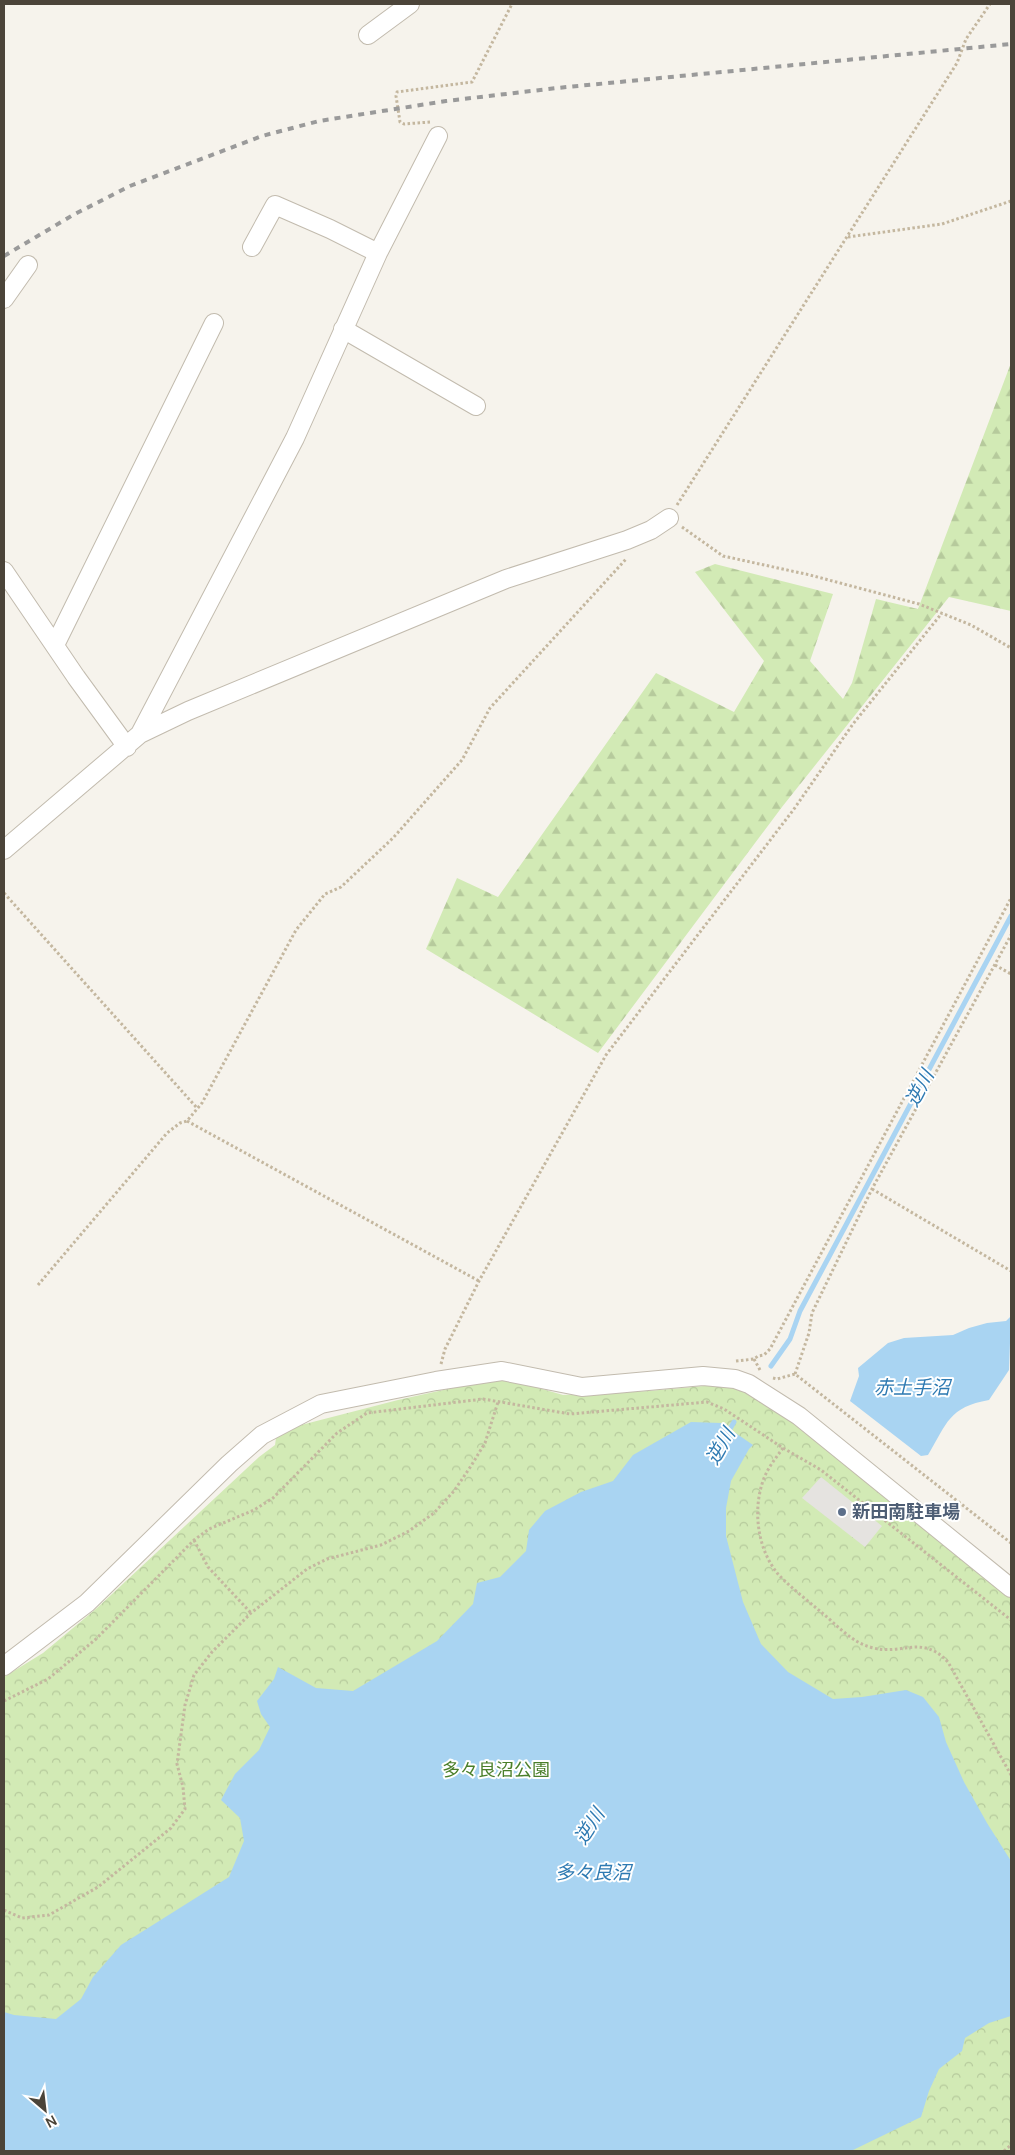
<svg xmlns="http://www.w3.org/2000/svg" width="1015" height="2155" font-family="Manrope,'Noto Sans JP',sans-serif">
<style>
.forest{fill:url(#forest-firs)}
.park{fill:url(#park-crowns)}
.parking{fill:#e5e3e0}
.water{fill:#a9d4f2}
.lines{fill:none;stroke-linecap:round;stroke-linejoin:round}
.stream{stroke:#a9d4f2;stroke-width:5}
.minor-casing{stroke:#c2bbae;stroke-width:20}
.path{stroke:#c4b79f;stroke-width:3;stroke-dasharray:2.5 2.5;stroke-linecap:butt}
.minor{stroke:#fff;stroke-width:18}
.rail{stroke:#9a9a9a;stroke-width:4;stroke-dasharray:6 6;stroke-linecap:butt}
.service-dot{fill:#5c6f8a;stroke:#fff;stroke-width:2}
.labels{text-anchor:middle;stroke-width:4;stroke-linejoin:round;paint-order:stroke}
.service-label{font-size:18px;font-weight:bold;fill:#4e5e75;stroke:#fff;text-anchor:start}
.park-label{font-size:18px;fill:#4a7f2a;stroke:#fff}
.water-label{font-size:19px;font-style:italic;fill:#2e7ab2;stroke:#fff}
</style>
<defs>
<pattern id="forest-firs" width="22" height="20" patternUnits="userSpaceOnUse" patternTransform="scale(1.25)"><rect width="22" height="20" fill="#d2eab5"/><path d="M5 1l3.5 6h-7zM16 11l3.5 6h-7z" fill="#b6ca9c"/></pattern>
<pattern id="park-crowns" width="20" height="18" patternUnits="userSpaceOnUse" patternTransform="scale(1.25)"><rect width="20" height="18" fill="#d2eab5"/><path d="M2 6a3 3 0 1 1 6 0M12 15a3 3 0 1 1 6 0" fill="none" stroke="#b6ca9c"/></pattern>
</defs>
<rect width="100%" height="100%" fill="#f6f3ec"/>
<path class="forest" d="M1011,363V611L949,597L782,807L598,1053L426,949L457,878L498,897L656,673L734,712L764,661L695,572L715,564L833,594L810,661L843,699L852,683L876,599L918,609Z"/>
<path class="park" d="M488,1380L518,1382L563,1395L648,1391L715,1385L740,1389L793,1422L1011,1597V2151H4V1677L43,1653L97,1608L259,1457L275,1445L276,1438L301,1425L398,1400Z"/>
<path class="parking" d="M821,1477L882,1526L865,1547L802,1498Z"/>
<path class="water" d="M1011,1316L1009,1370L989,1400C949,1407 947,1423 928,1455L921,1456L850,1401L859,1376L858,1368L888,1343L904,1338L953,1335L969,1328L987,1323L1006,1321Z
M691,1422L721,1423L753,1445L749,1449L731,1481L726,1508V1536L743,1602L761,1644L788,1672L833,1699L862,1697L906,1690L923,1697L939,1717L946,1742L964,1782L987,1823L1011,1861V2016L989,2023L965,2038L962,2051L939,2069L929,2091L921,2117L851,2151H4V2012L14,2015L56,2019L81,1999L93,1977L121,1945L229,1877L244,1841L240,1818L221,1800L235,1774L259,1750L270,1727L261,1714L257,1701L274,1679L278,1667L316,1688L353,1691L437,1641L473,1604L477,1583L500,1577L526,1551L529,1530L545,1511L581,1492L613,1481L633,1455Z"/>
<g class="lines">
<path class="stream" d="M771,1366L790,1339L800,1311L1011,916
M727,1434L734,1422"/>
<defs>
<path id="minor" d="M368,35L410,4
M252,247L275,205L330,229L378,253
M4,299L28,265
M343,329L476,406
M4,571L76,677L127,747
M55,645L214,323
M140,734L188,711L506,579L627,540L651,530L669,518
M4,850L140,734L295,438L378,253L438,136
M4,1666L87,1603L229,1464L262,1435L321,1404L436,1381L502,1371L582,1387L703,1376L735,1379L749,1384L799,1416L1011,1588"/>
</defs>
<use href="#minor" class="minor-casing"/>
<path class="path" d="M430,122L404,124L400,122L396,96L397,92L472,82L512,4
M848,237L942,224L1011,201
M677,505L957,63L966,39L990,4
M682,527L723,556L810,575L919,604L971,625L1011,648
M4,893L197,1108
M995,965L1011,974
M187,1121L479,1281
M872,1189L1011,1271
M38,1285L167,1133L180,1123L187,1121L202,1103L296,930L325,894L341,887L393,838L462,760L490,708L627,558
M754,1359L760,1370
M736,1361L754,1359L758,1356L764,1355L770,1349L1011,898
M441,1364L445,1349L479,1281L606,1055L794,809L853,724L942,613
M795,1374L809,1333L812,1313L872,1189L1011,935
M773,1378L777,1379L795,1374L1011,1543
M783,1448C775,1459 766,1470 762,1484C753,1513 758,1550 778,1574C791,1588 807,1600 821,1612C836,1624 851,1642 870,1647C901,1657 921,1633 948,1662L1011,1775
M194,1540L208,1567L251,1613
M4,1701L48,1679L96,1639L194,1540L209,1529L254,1510L273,1498L337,1433L367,1413L483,1399L570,1414L707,1402L724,1409L783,1448L821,1470L1011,1620
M4,1910L22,1918L49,1915L98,1887L171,1828L185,1809L183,1787L177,1764L185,1705L194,1675L212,1652L251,1613L307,1569L327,1559L381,1545L409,1531L434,1513L454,1491L471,1466L485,1443L498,1402
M1004,2151L1011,2145"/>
<use href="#minor" class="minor"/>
<path class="rail" d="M4,256L73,215L130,186L262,136L319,121L446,101L557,88L1011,44"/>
</g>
<circle class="service-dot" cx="842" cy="1512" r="5"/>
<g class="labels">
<g class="service-label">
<text x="852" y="1518">新田南駐車場</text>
</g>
<g class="park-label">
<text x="496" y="1776">多々良沼公園</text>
</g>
<g class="water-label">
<text transform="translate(919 1088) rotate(-62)" y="7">逆川</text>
<text x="912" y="1394">赤土手沼</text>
<text transform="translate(720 1446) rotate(-60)" y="7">逆川</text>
<text transform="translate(589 1826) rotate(-57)" y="7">逆川</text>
<text x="593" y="1879">多々良沼</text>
</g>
</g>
<rect width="1015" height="2155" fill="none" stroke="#4b4439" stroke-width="10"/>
<g transform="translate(45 2110) rotate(152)" stroke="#ffffff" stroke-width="4" paint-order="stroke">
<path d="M0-4L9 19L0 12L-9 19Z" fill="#4b4439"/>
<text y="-8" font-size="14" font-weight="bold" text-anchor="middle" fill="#4b4439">N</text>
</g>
</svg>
